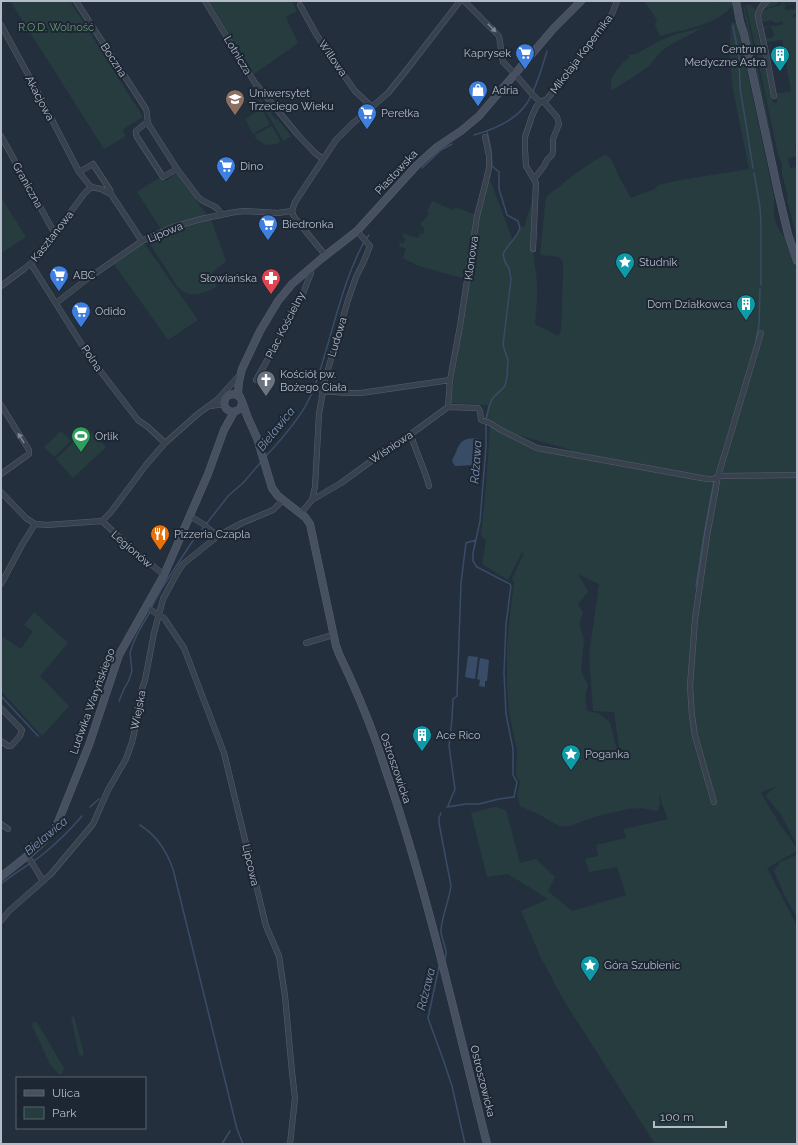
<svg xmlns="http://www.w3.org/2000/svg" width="798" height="1145" font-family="Raleway,sans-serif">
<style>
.green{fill:#263c3f;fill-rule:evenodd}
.water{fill:#394c67}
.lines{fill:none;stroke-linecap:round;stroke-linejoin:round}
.stream{stroke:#394c67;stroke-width:1.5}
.street-casing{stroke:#565f6c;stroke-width:6}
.secondary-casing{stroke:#565f6c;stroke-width:8}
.street{stroke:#38414e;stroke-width:5}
.secondary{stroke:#465061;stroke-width:7}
.oneway{fill:#7c8592}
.labels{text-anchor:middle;stroke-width:4;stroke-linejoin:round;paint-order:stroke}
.park-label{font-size:11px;fill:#6b9a76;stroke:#1d2633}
.poi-label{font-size:11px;fill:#b4bcc9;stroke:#1d2633;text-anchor:start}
.street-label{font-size:11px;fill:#b4bcc9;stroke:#1d2633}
.water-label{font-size:12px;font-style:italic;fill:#7c92b1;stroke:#1d2633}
</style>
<rect width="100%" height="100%" fill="#242f3e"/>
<path class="green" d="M10,1H70L143,117L122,130L126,136L104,149Z
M209,1H292L297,11L286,17L298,43L254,74Z
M644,1H713L715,3L720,1H731L733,5C716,26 684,29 660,36L655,25L657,20Z
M772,1H779L776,5L764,9V10L781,5H780L783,1H797L784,3L781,5L795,3V4L785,5V10L797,9V14H793V17H792H797V71H795L797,72V76H796L797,81V142L795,146V148L797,150V156L788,158L790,168L797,167V239L787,199L788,198L782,173V166L781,161L778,155L758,60L765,63L773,103L777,102L776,94L791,91L785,55H787L786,48H784L782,40L766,42L763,32H765L767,39L773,37L774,34L771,27L765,28V30H763V27L783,25V21L776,23L771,20L765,22L762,21C759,10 765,7 772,1Z
M746,5H751L757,11L759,29H757L764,61L758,59Z
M743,7H745L775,153L773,149Z
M732,22L737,23L774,197V215L777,226L785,238L797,270V845L780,813L766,797L767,794L778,785L761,793L779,823L797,848V851L767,868L797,926V1144H655L563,999L540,956L521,911L548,899L508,874L487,877L471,813L495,807L506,810L520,863L536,859L555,877L548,891L572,911L626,895L617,867L589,872L585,859L598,856L596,845L626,838L624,829L668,819L662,804L659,793L660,804L658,811L641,808L628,809L597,816L570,826H559L540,815L520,806L517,794L520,782L516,776L517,751L509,712L507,686V645L510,614L514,582L512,579L524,553L522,552L508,580L482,564L486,540L481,536L486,485L490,426L532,446L569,454L571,450L511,433L494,422L486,420L485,417L488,405L450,403L459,347H456L473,245L486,181L491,182L513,241L518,234L520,228L524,227L536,188L533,249L537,282V300L535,324L558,336L561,331L563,277V262L559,257L540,255L546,197C565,182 583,166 605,155L611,159L620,179L631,198L655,189L658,185C688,178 719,174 749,169L733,89L730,59L731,23ZM577,574L599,584L589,655L593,711L614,712L619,747L630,755L624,753L616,747L610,722L598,713L587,711L585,696L588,685L581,671L584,640L580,628V619L583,613L578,604L588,592L582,580Z
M704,27L672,44L661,51L650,65L638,74L611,91C612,87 610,85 611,81C612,75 624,60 629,58V55L636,54L657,42L673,35Z
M255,91L275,119L278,120L291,136L284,141L283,140L254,92Z
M262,109L270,124L253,134L245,119L261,109Z
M272,126L281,142C270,147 263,146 255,137V135Z
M176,174L179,176L206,214V215L161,229L137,192L159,178L166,181Z
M1,197L26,237L1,253Z
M432,201L453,210L455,207L474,214L465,279L419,266L403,258L406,249L399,246L400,242L403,244L406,239L402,236L404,233L410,236L418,238L421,233L423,234L425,232L423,230L424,228L420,224L429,214L427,211Z
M211,219L226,261L211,274L217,287C202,293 191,301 177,286L148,241L172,230Z
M144,243L198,320L168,340L114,264Z
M88,428L106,447L73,478L56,459Z
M61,431L71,441L54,457L44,447Z
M34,612L68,643L40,676L69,706L42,736L1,691V636L21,649L33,631L24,625Z
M797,855V915L794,913L784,894L774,871L780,862Z
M74,1016L84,1054L82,1056L79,1055L71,1017Z
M36,1022L38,1024L64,1068L62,1074L59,1075L50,1064L32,1026L33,1023Z"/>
<path class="water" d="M476,438L479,439L480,451L475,465L455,466L452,461C453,457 455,455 456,452C461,440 463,439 476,438Z
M468,656L478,657L475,679L465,677Z
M480,658L489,660L487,681H485V687L479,686L480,680L477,679Z"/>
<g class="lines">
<path class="stream" d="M733,26L739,57L740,87L753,168
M474,135C492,130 516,120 527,103C536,89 542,68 547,51
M422,168L441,150L452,144
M754,173L760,207L761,224V285
M366,239L369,235
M756,341L759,325L760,289
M265,457C280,441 300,419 309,399C316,386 320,371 324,357C336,318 345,277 364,242
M696,586L705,529L714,481
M151,608L162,588L192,542L229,495L243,483L261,462
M1,696L38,736
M119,701L124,689L129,680L132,671L130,653C134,638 142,625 150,612
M448,806L455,789L449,746L452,719L453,699L457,696L461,583L466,543L476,540
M90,807L99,799
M447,807L466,804H479L499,799L514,797L517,782L513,775V749L506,714L504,673L506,624L511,586L510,584L477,567L473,561V553L480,521L486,447V420L489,407L492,399L505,386L507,376L508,360L503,345L511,279L509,268L505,262L503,254C508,244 517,238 520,228L518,221L507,215L499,189V172L492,166L491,150L487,131
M441,813L439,818V823L451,886C449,901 442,916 441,930C441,941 450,951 444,961
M140,825C157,836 166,850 173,869L237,1129L243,1144
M1,884C14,873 29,865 42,855C57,843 70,830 82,816
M440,965L439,967L428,1018L444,1062L452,1086L465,1144
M222,1144L230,1131"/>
<defs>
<path id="street" d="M76,1L146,109C148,114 146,119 149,125L177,169L198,197C207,206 215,202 222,215
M205,1L255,83L298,135L315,153L323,159
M464,1L499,36L503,62L515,74L533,95L540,102H544L557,117L559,124L553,139V151L552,155L547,160L544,166L534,179
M767,1C762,6 758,9 758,17L766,53L774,96
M300,5L316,34L338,67L355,91L372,107
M1,25L36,89L79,172L91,187
M147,122L136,131V135L137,137L163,177L177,169
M1,136L55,234
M79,172L93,164L110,190L111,194
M292,211L295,202L336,140L352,124L388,93L405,72L460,1
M292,211L294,217L325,255
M533,249L536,183L526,166L525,149V137L532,116L536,107L540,102L547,99L573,68L612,14L617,1
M31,264L89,356L111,385L138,420L148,427L165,443
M1,286L24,269L36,259L84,194L91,187L101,189L111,194L142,241
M56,303L87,279L142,241L173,227L201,219L235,212L245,211L278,213L292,211
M256,380L283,332L291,313L302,296L311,273L309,269
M322,391L347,393H361L450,380
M217,400L237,378
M1,405L29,450V454L1,474
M210,406L217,405H224
M448,407L450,380L460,326L477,216L486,181L489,168V156L485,137
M411,434C415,452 425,468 429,486
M1,492L26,518L35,524L47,525L102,521L111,512L146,465L165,443L199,413L213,403L217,400L225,399
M312,500L315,487L319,414L325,380L348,300L356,277L364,261L370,246L357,231
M300,514L312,500L341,483L392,446L411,434L448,407L478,408L480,411L481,420L490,423L501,430L537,448L707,479H712L721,476L797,475
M190,516L203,524L218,536
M102,521L131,548L164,575
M1,584L22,545L35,524
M146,607L164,618L184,648L224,753L266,926L279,956L285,996L292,1072L295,1098L290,1144
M306,643L333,635
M1,708L22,730L20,736L11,746H8L1,741
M714,802L695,736L692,716L690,686L695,619L707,536L718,476L761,333
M1,824L8,829
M27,855L37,871L43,881
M1,921L9,911L51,874L93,824L108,790L126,759L132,742L136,725L141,692L145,680L154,633L163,599L176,575L183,564L218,536L242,523L273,510L283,500"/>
<path id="secondary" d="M736,1L740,22L744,34L779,196L788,234L797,261
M240,397L235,394L228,395C221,402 224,411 234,412L240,409L242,404
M1,877C21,860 45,845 58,822L89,745L119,655L164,575L208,474L224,430L234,412
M487,1144C458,1028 432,912 395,798C389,780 383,762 377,744C366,713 353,683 339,654L336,646L310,524L305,517L278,496L272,488L257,438L248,418L241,399L238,393L239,381L242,369L260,331L278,301L292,284L321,259L357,231L416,166L437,147L461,131L479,116L554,28L581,1"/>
</defs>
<use href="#street" class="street-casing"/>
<use href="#secondary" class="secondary-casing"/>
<use href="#street" class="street"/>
<use href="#secondary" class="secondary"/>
</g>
<defs><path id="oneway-solid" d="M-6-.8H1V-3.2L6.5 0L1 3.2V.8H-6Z"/></defs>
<g class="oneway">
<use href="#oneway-solid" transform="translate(492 28) rotate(45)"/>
<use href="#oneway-solid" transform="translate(21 438) rotate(-122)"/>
</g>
<defs>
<symbol id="supermarket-pin" viewBox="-11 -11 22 30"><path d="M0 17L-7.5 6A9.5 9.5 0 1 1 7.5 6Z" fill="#3f7fe0" stroke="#1d2633"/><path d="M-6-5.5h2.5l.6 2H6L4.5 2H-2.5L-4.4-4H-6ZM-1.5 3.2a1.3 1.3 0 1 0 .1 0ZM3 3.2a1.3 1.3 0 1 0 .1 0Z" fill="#fff"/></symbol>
<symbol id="building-pin" viewBox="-11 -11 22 30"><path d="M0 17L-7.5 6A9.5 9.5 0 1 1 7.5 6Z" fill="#0f9aa8" stroke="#1d2633"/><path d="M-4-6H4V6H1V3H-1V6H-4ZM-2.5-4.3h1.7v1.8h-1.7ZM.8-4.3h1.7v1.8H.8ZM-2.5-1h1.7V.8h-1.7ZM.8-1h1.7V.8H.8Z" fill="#fff"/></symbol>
<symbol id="shop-pin" viewBox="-11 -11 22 30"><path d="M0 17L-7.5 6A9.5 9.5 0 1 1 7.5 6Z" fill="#3f7fe0" stroke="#1d2633"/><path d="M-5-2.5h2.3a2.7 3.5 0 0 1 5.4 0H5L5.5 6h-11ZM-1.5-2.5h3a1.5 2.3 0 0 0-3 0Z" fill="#fff"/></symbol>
<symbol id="university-pin" viewBox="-11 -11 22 30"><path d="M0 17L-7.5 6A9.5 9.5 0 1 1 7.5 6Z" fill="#8d6e63" stroke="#1d2633"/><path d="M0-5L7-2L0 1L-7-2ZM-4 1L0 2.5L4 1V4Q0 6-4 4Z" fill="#fff"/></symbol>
<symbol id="sight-pin" viewBox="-11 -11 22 30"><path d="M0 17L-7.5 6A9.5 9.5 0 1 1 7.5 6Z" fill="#0f9aa8" stroke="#1d2633"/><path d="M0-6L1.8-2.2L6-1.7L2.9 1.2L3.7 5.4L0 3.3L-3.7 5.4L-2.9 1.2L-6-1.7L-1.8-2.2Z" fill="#fff"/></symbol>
<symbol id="pharmacy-pin" viewBox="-11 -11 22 30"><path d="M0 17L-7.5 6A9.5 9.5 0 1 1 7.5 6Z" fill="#e0444e" stroke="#1d2633"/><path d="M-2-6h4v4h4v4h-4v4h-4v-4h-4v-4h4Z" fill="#fff"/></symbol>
<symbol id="church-pin" viewBox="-11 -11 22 30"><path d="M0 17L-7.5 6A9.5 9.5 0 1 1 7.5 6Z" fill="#6b7280" stroke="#1d2633"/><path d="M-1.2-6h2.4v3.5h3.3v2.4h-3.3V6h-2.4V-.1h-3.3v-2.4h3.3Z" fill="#fff"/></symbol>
<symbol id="stadium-pin" viewBox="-11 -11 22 30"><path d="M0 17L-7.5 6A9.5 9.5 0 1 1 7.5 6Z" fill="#2e9e5b" stroke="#1d2633"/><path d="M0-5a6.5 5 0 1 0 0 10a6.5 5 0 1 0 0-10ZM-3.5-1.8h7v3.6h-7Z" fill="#fff"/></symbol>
<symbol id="restaurant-pin" viewBox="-11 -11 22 30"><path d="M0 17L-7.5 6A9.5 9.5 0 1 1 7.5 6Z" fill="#e8710a" stroke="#1d2633"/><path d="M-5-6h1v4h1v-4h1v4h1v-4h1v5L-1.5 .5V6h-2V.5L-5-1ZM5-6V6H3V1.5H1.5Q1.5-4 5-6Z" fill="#fff"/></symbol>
</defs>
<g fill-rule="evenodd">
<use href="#supermarket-pin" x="514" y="42" width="22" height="30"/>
<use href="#building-pin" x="769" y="44" width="22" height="30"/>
<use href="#shop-pin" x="467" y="79" width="22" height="30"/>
<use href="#university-pin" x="224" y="88" width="22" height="30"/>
<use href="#supermarket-pin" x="356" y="102" width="22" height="30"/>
<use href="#supermarket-pin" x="215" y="155" width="22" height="30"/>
<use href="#supermarket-pin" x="257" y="213" width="22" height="30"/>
<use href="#sight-pin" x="614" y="251" width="22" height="30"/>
<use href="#supermarket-pin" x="48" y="264" width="22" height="30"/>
<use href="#pharmacy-pin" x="260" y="267" width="22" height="30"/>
<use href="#building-pin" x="735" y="293" width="22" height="30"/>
<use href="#supermarket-pin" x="70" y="300" width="22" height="30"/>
<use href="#church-pin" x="255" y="369" width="22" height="30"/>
<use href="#stadium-pin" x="70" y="425" width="22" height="30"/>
<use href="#restaurant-pin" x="149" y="523" width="22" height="30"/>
<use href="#building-pin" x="411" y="724" width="22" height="30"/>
<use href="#sight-pin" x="560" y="743" width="22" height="30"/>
<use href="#sight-pin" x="579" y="954" width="22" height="30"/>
</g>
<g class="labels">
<g class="park-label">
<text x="56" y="31">R.O.D. Wolność</text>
</g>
<g class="poi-label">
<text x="766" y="53" text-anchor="end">Centrum<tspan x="766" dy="13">Medyczne Astra</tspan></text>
<text x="511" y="57" text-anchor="end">Kaprysek</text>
<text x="492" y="94">Adria</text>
<text x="249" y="97">Uniwersytet<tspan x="249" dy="13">Trzeciego Wieku</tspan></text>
<text x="381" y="117">Perełka</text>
<text x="240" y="170">Dino</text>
<text x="282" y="228">Biedronka</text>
<text x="639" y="266">Studnik</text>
<text x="73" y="279">ABC</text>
<text x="257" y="282" text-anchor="end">Słowiańska</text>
<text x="732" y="308" text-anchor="end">Dom Działkowca</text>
<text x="95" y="315">Odido</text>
<text x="280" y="378">Kościół pw.<tspan x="280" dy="13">Bożego Ciała</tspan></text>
<text x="95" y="440">Orlik</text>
<text x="174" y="538">Pizzeria Czapla</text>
<text x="436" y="739">Ace Rico</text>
<text x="585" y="758">Poganka</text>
<text x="604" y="969">Góra Szubienic</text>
</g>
<g class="street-label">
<text transform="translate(581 54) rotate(-53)" y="4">Mikołaja Kopernika</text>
<text transform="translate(238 55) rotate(59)" y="4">Lotnicza</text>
<text transform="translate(333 58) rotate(55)" y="4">Willowa</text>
<text transform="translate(114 60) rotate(57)" y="4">Boczna</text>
<text transform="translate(40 98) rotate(62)" y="4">Akacjowa</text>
<text transform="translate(396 172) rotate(-47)" y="4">Piastowska</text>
<text transform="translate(28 185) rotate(61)" y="4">Graniczna</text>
<text transform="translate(165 232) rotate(-22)" y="4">Lipowa</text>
<text transform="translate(52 236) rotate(-52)" y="4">Kasztanowa</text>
<text transform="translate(471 258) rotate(-82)" y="4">Klonowa</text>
<text transform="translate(285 325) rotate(-63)" y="4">Plac Kościelny</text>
<text transform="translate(337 337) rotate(-73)" y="4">Ludowa</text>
<text transform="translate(92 358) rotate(56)" y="4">Polna</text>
<text transform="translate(391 447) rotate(-34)" y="4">Wiśniowa</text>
<text transform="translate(132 549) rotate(41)" y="4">Legionów</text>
<text transform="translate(92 701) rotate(-70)" y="4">Ludwika Waryńskiego</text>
<text transform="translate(138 710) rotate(-79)" y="4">Wiejska</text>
<text transform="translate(396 768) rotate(71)" y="4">Ostroszowicka</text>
<text transform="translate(251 865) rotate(77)" y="4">Lipcowa</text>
<text transform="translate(483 1081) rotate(76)" y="4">Ostroszowicka</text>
</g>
<g class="water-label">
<text transform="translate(276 429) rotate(-51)" y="4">Bielawica</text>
<text transform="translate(476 462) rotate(-86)" y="4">Rdzawa</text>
<text transform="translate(46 836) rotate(-40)" y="4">Bielawica</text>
<text transform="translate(426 989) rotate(-76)" y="4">Rdzawa</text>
</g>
</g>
<rect width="798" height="1145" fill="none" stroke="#b4bcc9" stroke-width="4"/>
<rect x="16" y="1077" width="130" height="52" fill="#1d2633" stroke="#59626f"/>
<rect x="24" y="1090" width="20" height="6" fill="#465061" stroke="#59626f"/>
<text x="52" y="1097" font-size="12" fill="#b4bcc9">Ulica</text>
<rect x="24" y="1107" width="20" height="12" fill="#263c3f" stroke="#59626f"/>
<text x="52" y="1117" font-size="12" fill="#b4bcc9">Park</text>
<path d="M654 1121v6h72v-6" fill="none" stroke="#b4bcc9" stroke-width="2"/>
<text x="660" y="1121" font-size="12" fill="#b4bcc9" stroke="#1d2633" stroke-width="3" paint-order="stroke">100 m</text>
</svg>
